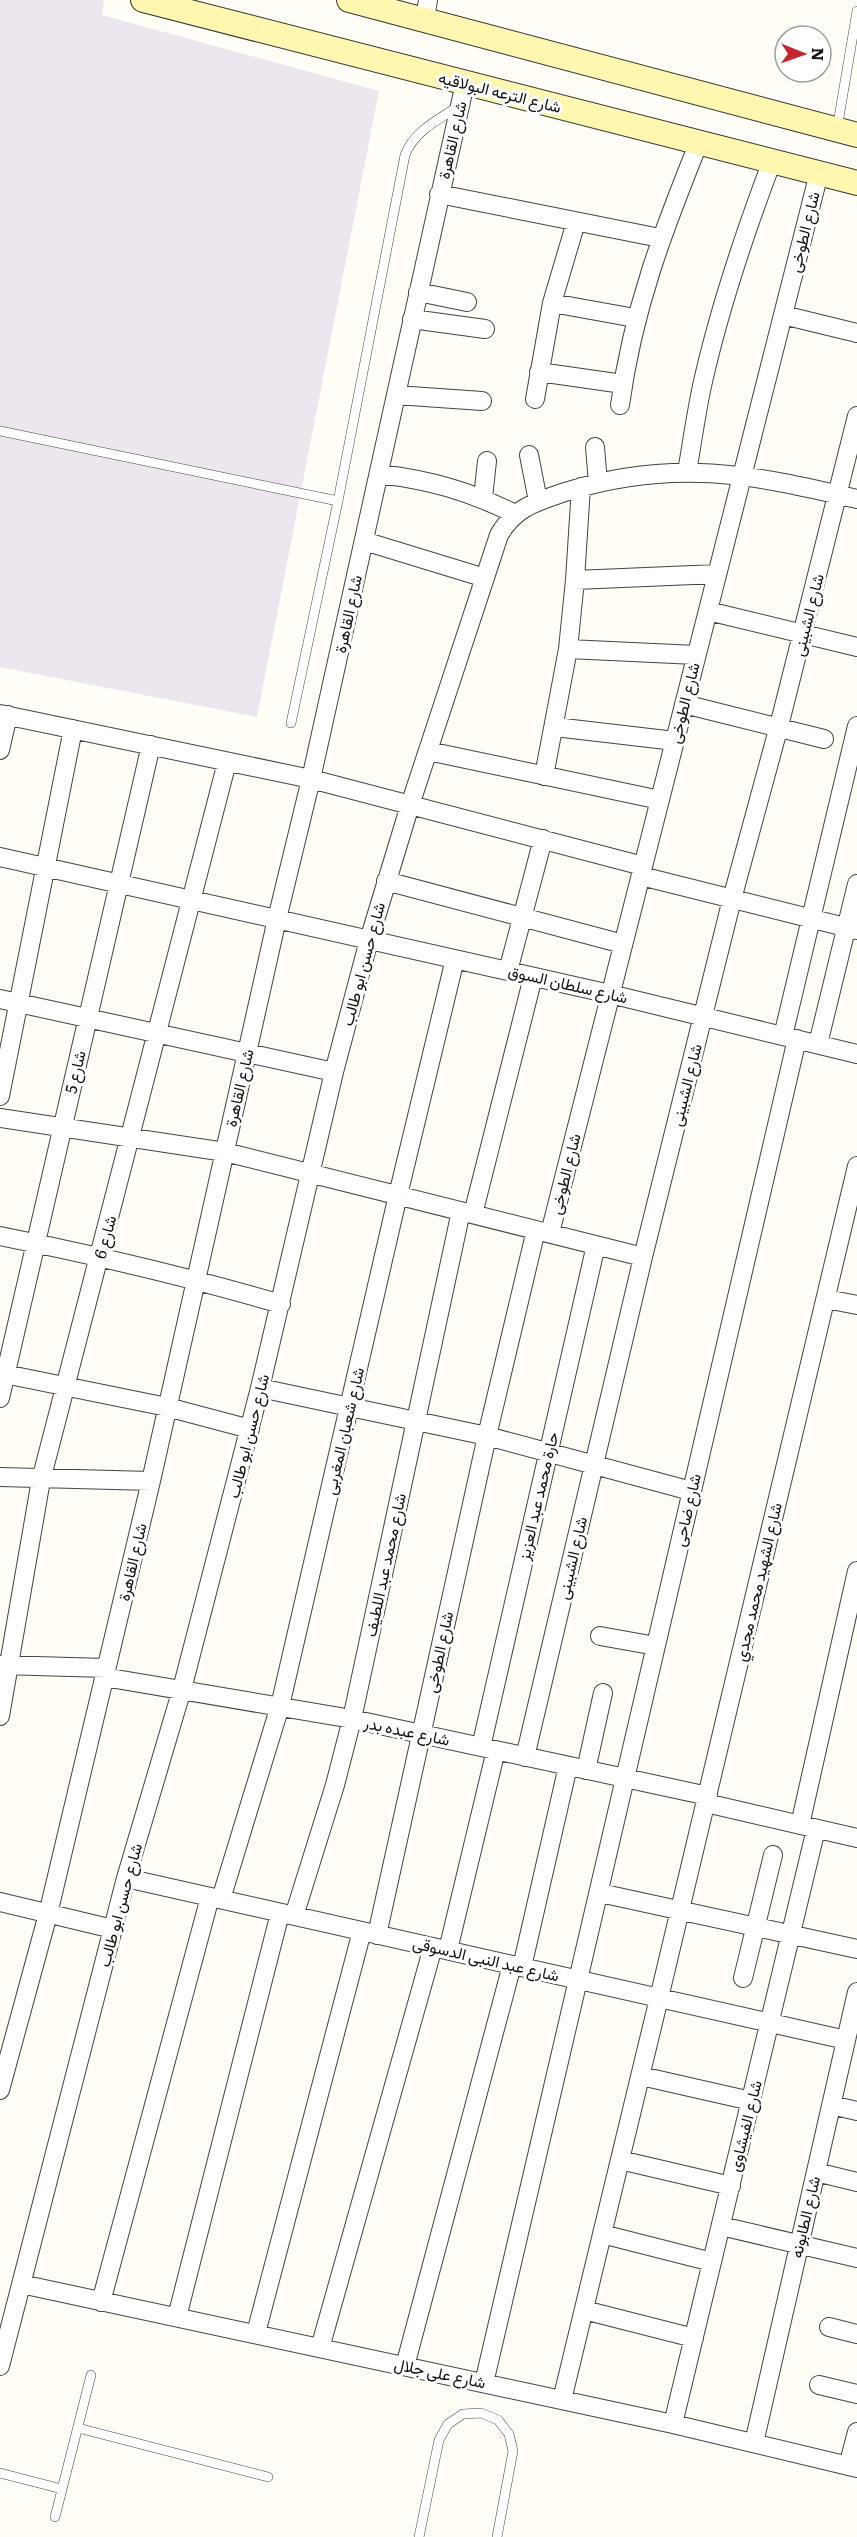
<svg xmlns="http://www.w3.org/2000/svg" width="857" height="2537" font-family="Literata,Vazirmatn,serif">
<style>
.industrial{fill:#eee6ef}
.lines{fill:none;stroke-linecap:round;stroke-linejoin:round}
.lane-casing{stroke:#444;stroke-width:10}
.street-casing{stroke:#444;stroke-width:20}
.secondary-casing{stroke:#333;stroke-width:26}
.lane{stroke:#fff;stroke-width:9}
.street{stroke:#fff;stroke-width:18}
.secondary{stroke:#fff6b0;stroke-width:24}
.labels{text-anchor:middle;stroke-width:6;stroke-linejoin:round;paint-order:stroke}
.street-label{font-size:16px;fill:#111;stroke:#fff}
</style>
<rect width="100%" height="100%" fill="#fffdf5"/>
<path class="industrial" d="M0,0H104L102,15L379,91L257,717L0,667Z"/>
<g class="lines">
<defs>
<path id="lane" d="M837,129L857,11
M0,431L338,501
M291,723L338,501L405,155C414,131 438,120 459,106
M78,2428L268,2477
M0,2473L62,2489
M55,2517L91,2375
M419,2537L439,2440L448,2424L463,2414L481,2413L498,2420L509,2434L513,2451L497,2537"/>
<path id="street" d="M425,19L428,0
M439,194L660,238
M418,292L467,302
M552,303L635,318
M783,315L857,333
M412,319L485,329
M539,372L623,384
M396,395L482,401
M535,399L552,303L576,222
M620,405C633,309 663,231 699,142
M595,447L598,483
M529,455L538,501
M687,472C692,443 696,414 702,386C719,309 744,235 772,161
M379,474C430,480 469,491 515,514
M483,498L487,461
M364,541L485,578
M575,580L717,574
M708,611L857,647
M568,649L696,655
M684,704L824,739
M0,714L311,779L643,866
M555,727L675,741
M0,750L8,715
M428,751L660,800
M544,776L568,649L575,580L581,487
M0,857L610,994L857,1054
M641,876L857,930
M386,881L623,944
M508,971L543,839
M0,999L334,1072
M783,1036L857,726
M818,1044L857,884
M0,1096L73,729
M0,1118L225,1152L643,1257
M473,1214L533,977
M550,1233L819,173
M0,1236C95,1255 188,1277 281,1304
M826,1299L857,1305
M0,1373L167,1407L250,1429
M260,1388L487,1436L691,1491
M0,1398L151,745
M0,1477L151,1481
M600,1636L656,1646
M0,1665L106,1668
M104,1677L352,1719L708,1796
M0,1716L41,1480L227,762
M481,1747L596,1245
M525,1757L643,1257L732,899L779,726L857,416
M586,1770L603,1693
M706,1803L857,1838
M800,1825L857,1571
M126,1878L846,2040
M600,1893L857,1949
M221,1899L280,1706L398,1195L455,959
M0,1902L113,1929
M294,1916L335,1785L352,1719L461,1211
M377,1935L487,1436L536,1230
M448,1950L496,1750
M522,1967L568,1766
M743,1978L773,1855
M641,2076L751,2101
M0,2090L48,1914L151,1481L277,919L311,779L465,83
M831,2105L857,2111
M620,2160L731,2186
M816,2172L857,2182
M721,2226L857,2258
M602,2234L712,2262
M21,2284L673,2424L857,2468
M101,2302L210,1897
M584,2310L694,2338
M177,2317L280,1913
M829,2327L857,2334
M256,2333L362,1931
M320,2348L433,1947
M0,2366L126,1878L182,1689L260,1388L334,1072L369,940L410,805L499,535C515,507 536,502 565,492C672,458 751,474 857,499
M405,2366L512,1965
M484,2383C590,1935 692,1487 797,1039
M819,2385L857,2394
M562,2400L659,1998L857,1166
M673,2424L816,1829
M754,2443L857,1992
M848,2466L857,2432"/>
<path id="secondary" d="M143,0L857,183
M349,0L857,135"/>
</defs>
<use href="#lane" class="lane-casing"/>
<use href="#street" class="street-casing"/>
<use href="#secondary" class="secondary-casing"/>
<use href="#lane" class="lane"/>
<use href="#street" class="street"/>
<use href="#secondary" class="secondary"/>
</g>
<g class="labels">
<g class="street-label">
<text transform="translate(500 92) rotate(14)" y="6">شارع الترعه البولاقيه</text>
<text transform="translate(452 140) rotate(-77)" y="6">شارع القاهرة</text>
<text transform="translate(804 232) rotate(-76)" y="6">شارع الطوخى</text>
<text transform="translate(348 614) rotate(-78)" y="6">شارع القاهرة</text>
<text transform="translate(808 615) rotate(-76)" y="6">شارع الشبينى</text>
<text transform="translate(684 703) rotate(-76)" y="6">شارع الطوخى</text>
<text transform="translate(363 964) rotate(-75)" y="6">شارع حسن ابو طالب</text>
<text transform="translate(568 984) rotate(13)" y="6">شارع سلطان السوق</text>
<text transform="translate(75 1072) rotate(-77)" y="6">شارع 5</text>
<text transform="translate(686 1085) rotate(-76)" y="6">شارع الشبينى</text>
<text transform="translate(239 1088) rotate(-77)" y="6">شارع القاهرة</text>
<text transform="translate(565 1174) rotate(-76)" y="6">شارع الطوخى</text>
<text transform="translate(105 1237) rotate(-75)" y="6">شارع 6</text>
<text transform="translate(344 1431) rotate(-77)" y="6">شارع شعبان المغربى</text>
<text transform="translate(248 1436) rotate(-76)" y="6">شارع حسن ابو طالب</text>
<text transform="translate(538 1496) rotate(-77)" y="6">حارة محمد عبد العزيز</text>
<text transform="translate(687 1510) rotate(-77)" y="6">شارع ضاحى</text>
<text transform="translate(572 1558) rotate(-77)" y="6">شارع الشبينى</text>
<text transform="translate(132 1562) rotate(-77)" y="6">شارع القاهرة</text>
<text transform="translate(385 1565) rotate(-78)" y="6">شارع محمد عبد اللطيف</text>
<text transform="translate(758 1582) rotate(-77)" y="6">شارع الشهيد محمد مجدي</text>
<text transform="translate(439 1652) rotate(-78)" y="6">شارع الطوخى</text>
<text transform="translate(407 1731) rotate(12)" y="6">شارع عبده بدر</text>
<text transform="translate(120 1905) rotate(-75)" y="6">شارع حسن ابو طالب</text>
<text transform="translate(486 1959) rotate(13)" y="6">شارع عبد النبى الدسوقى</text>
<text transform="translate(745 2126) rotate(-76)" y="6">شارع الفيشاوى</text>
<text transform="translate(805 2217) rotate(-77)" y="6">شارع الطابونه</text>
<text transform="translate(440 2373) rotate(12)" y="6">شارع على جلال</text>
</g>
</g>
<g transform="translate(803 54) rotate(91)"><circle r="28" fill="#ffffff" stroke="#a0a0a0" stroke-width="1.5"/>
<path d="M0-4.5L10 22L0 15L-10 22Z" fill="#c4262e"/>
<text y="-9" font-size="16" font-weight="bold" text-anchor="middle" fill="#111111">N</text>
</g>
</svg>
